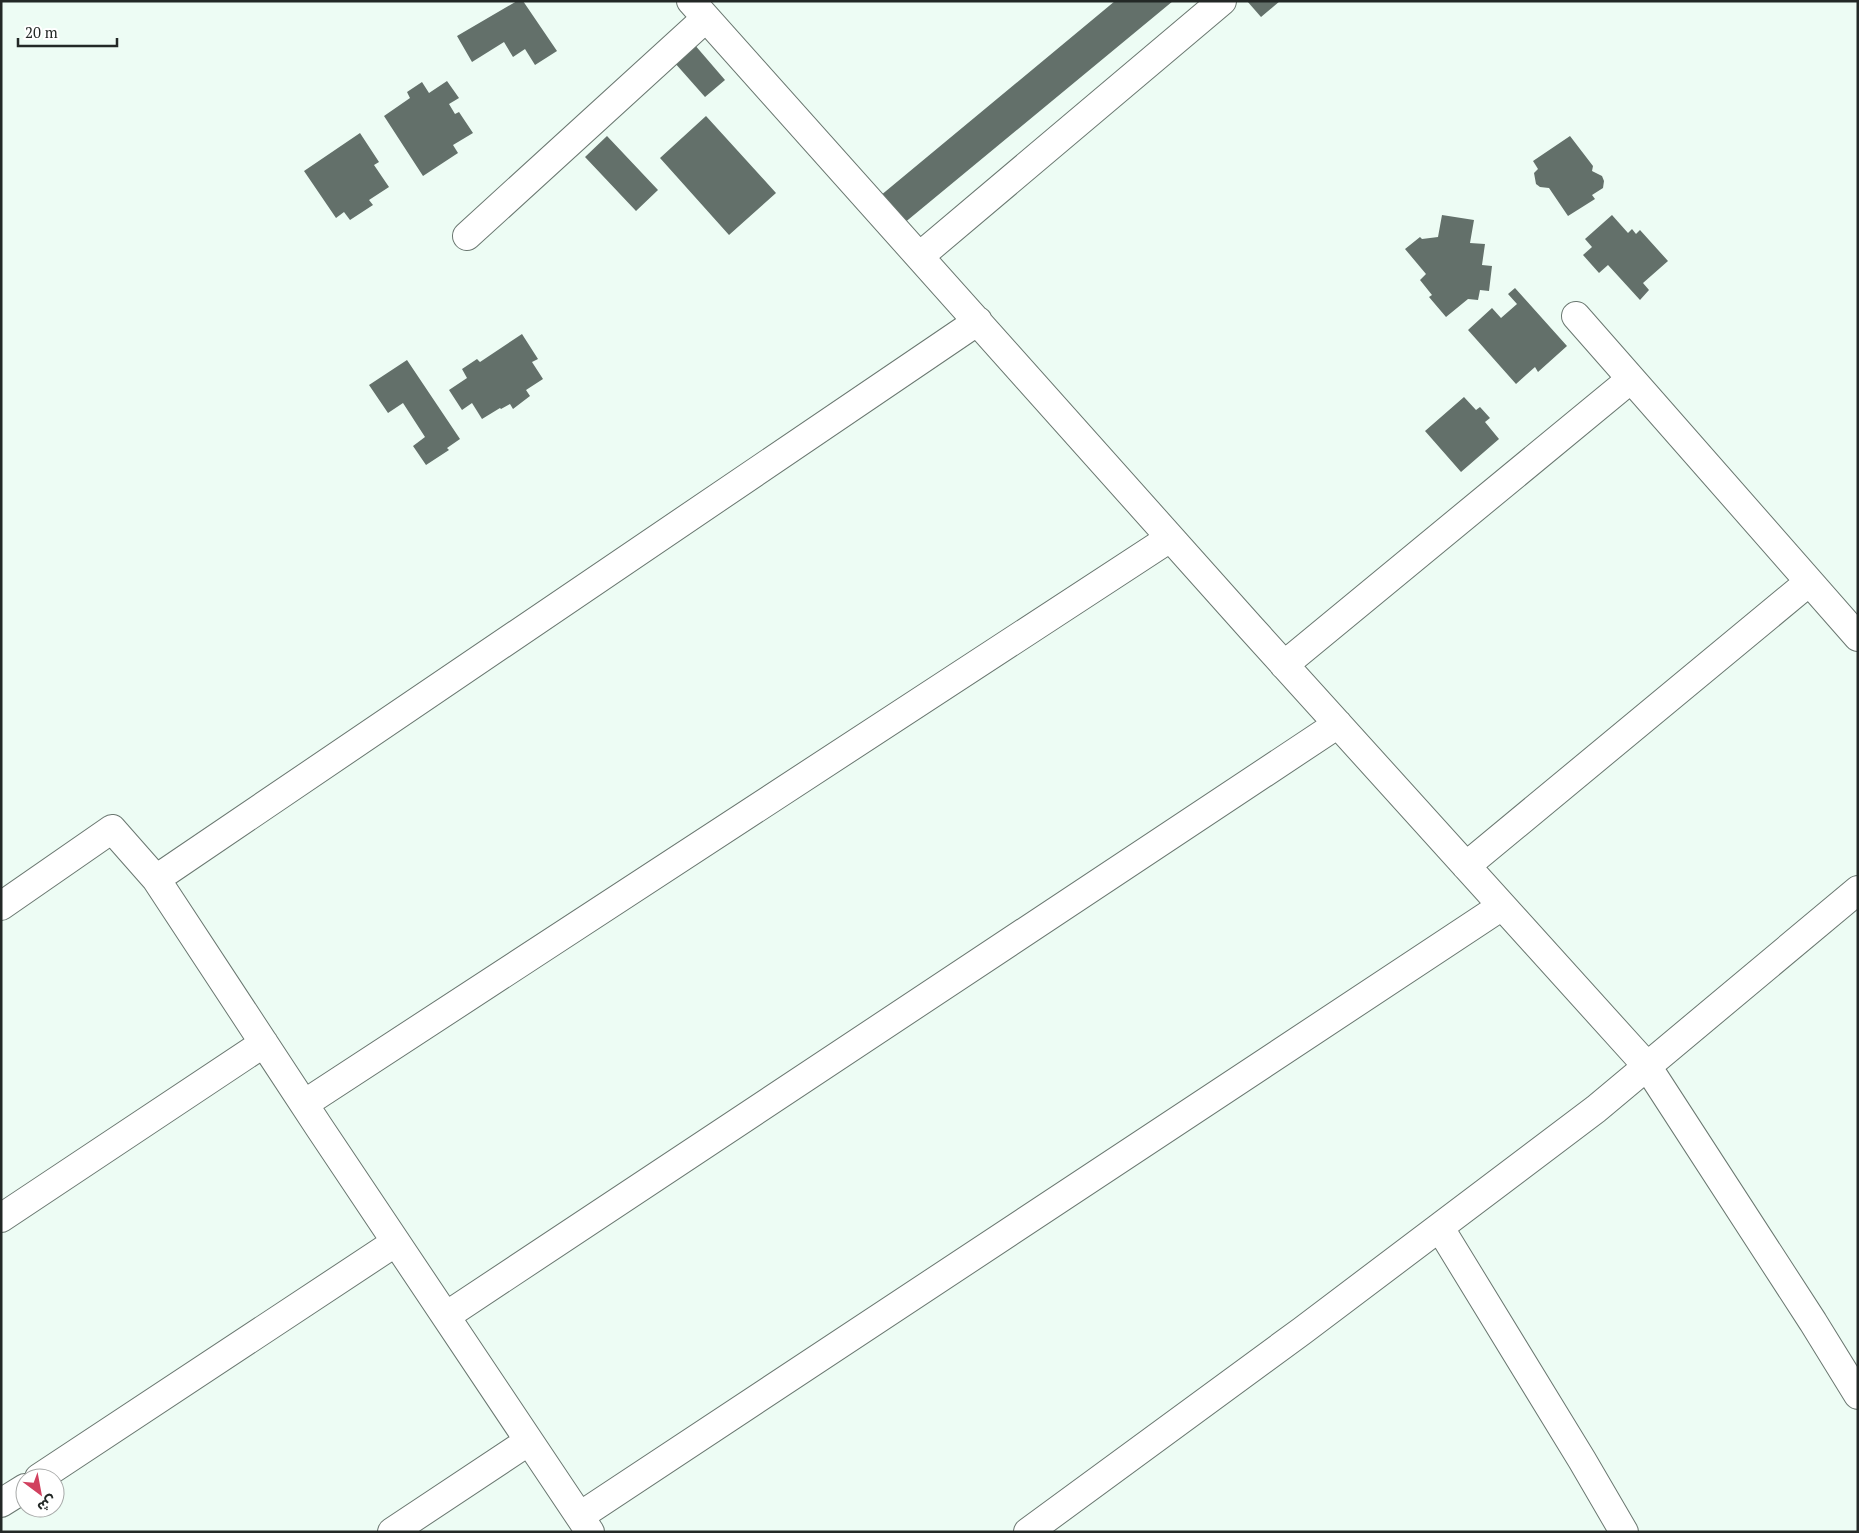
<svg xmlns="http://www.w3.org/2000/svg" width="1859" height="1533" font-family="'PT Serif','Noto Sans Arabic',serif">
<style>
.building{fill:#63706a}
.lines{fill:none;stroke-linecap:round;stroke-linejoin:round}
.minor-casing{stroke:#6a7770;stroke-width:30}
.minor{stroke:#fff;stroke-width:28}
</style>
<rect width="100%" height="100%" fill="#edfcf4"/>
<path class="building" d="M517,1H523L557,51L535,65L525,49L513,57L504,42L472,62L457,36Z
M1115,1H1173L903,224L880,196Z
M1247,1H1280L1261,17Z
M694,44L725,80L705,97L674,62Z
M447,81L459,98L449,104L455,114L459,112L473,133L453,145L458,153L423,176L384,116L410,98L407,92L422,82L429,93Z
M706,116L776,193L729,235L660,158Z
M360,133L379,162L374,165L389,187L369,200L373,205L350,220L344,212L336,218L304,171Z
M607,136L658,190L636,211L585,157Z
M1570,136L1593,166L1592,171L1602,176L1604,181L1603,188L1592,195L1595,199L1568,216L1549,188L1540,187L1536,184L1534,173L1538,169L1533,161Z
M1442,215L1474,220L1470,243L1485,244L1482,265L1492,266L1489,291L1480,290L1478,300L1468,299L1446,317L1429,297L1432,295L1420,280L1426,274L1405,249L1420,237L1422,239L1438,237Z
M1612,215L1628,233L1632,229L1636,234L1640,230L1668,261L1643,283L1649,290L1640,300L1608,265L1599,273L1583,255L1592,247L1585,239Z
M1515,288L1567,346L1538,372L1535,367L1516,384L1468,330L1492,308L1501,318L1517,304L1508,294Z
M522,334L538,359L532,362L543,379L526,390L530,396L513,409L510,404L501,409L500,408L482,419L472,403L462,410L449,390L467,378L462,369L477,359L480,362Z
M407,360L460,439L447,448L449,450L426,465L413,446L425,437L403,403L388,413L369,385Z
M1464,397L1476,410L1480,407L1490,418L1485,422L1499,439L1461,472L1425,431Z"/>
<g class="lines">
<defs>
<path id="minor" d="M691,1L1251,628L1647,1066L1813,1322L1858,1395
M467,236L706,18
M920,256L1222,1
M1576,316L1858,637
M1284,665L1631,379
M1466,866L1809,582
M1,906L112,829L156,879
M304,1104L1170,538
M1,1218L264,1043
M1440,1228L1582,1460L1624,1532
M446,1316L1338,724
M39,1478L396,1242
M1,1503L25,1488
M580,1516L1502,906
M392,1532L529,1441
M590,1532L319,1127L156,879L978,321
M1028,1532L1302,1331L1596,1109L1858,890"/>
</defs>
<use href="#minor" class="minor-casing"/>
<use href="#minor" class="minor"/>
</g>
<rect width="1859" height="1533" fill="none" stroke="#232826" stroke-width="5"/>
<g transform="translate(40 1493) rotate(148)"><circle r="24" fill="#ffffff" stroke="#a7a9a8"/>
<path d="M0-4L9 19L0 12L-9 19Z" fill="#d1415f"/>
<text y="-8" font-size="14" font-weight="bold" text-anchor="middle" fill="#232826">ش</text>
</g>
<path d="M18 38v8h99v-8" fill="none" stroke="#232826" stroke-width="2.5"/>
<text x="25" y="38" font-size="15" fill="#232826" stroke="#ffffff" stroke-width="4" paint-order="stroke">20 m</text>
</svg>
